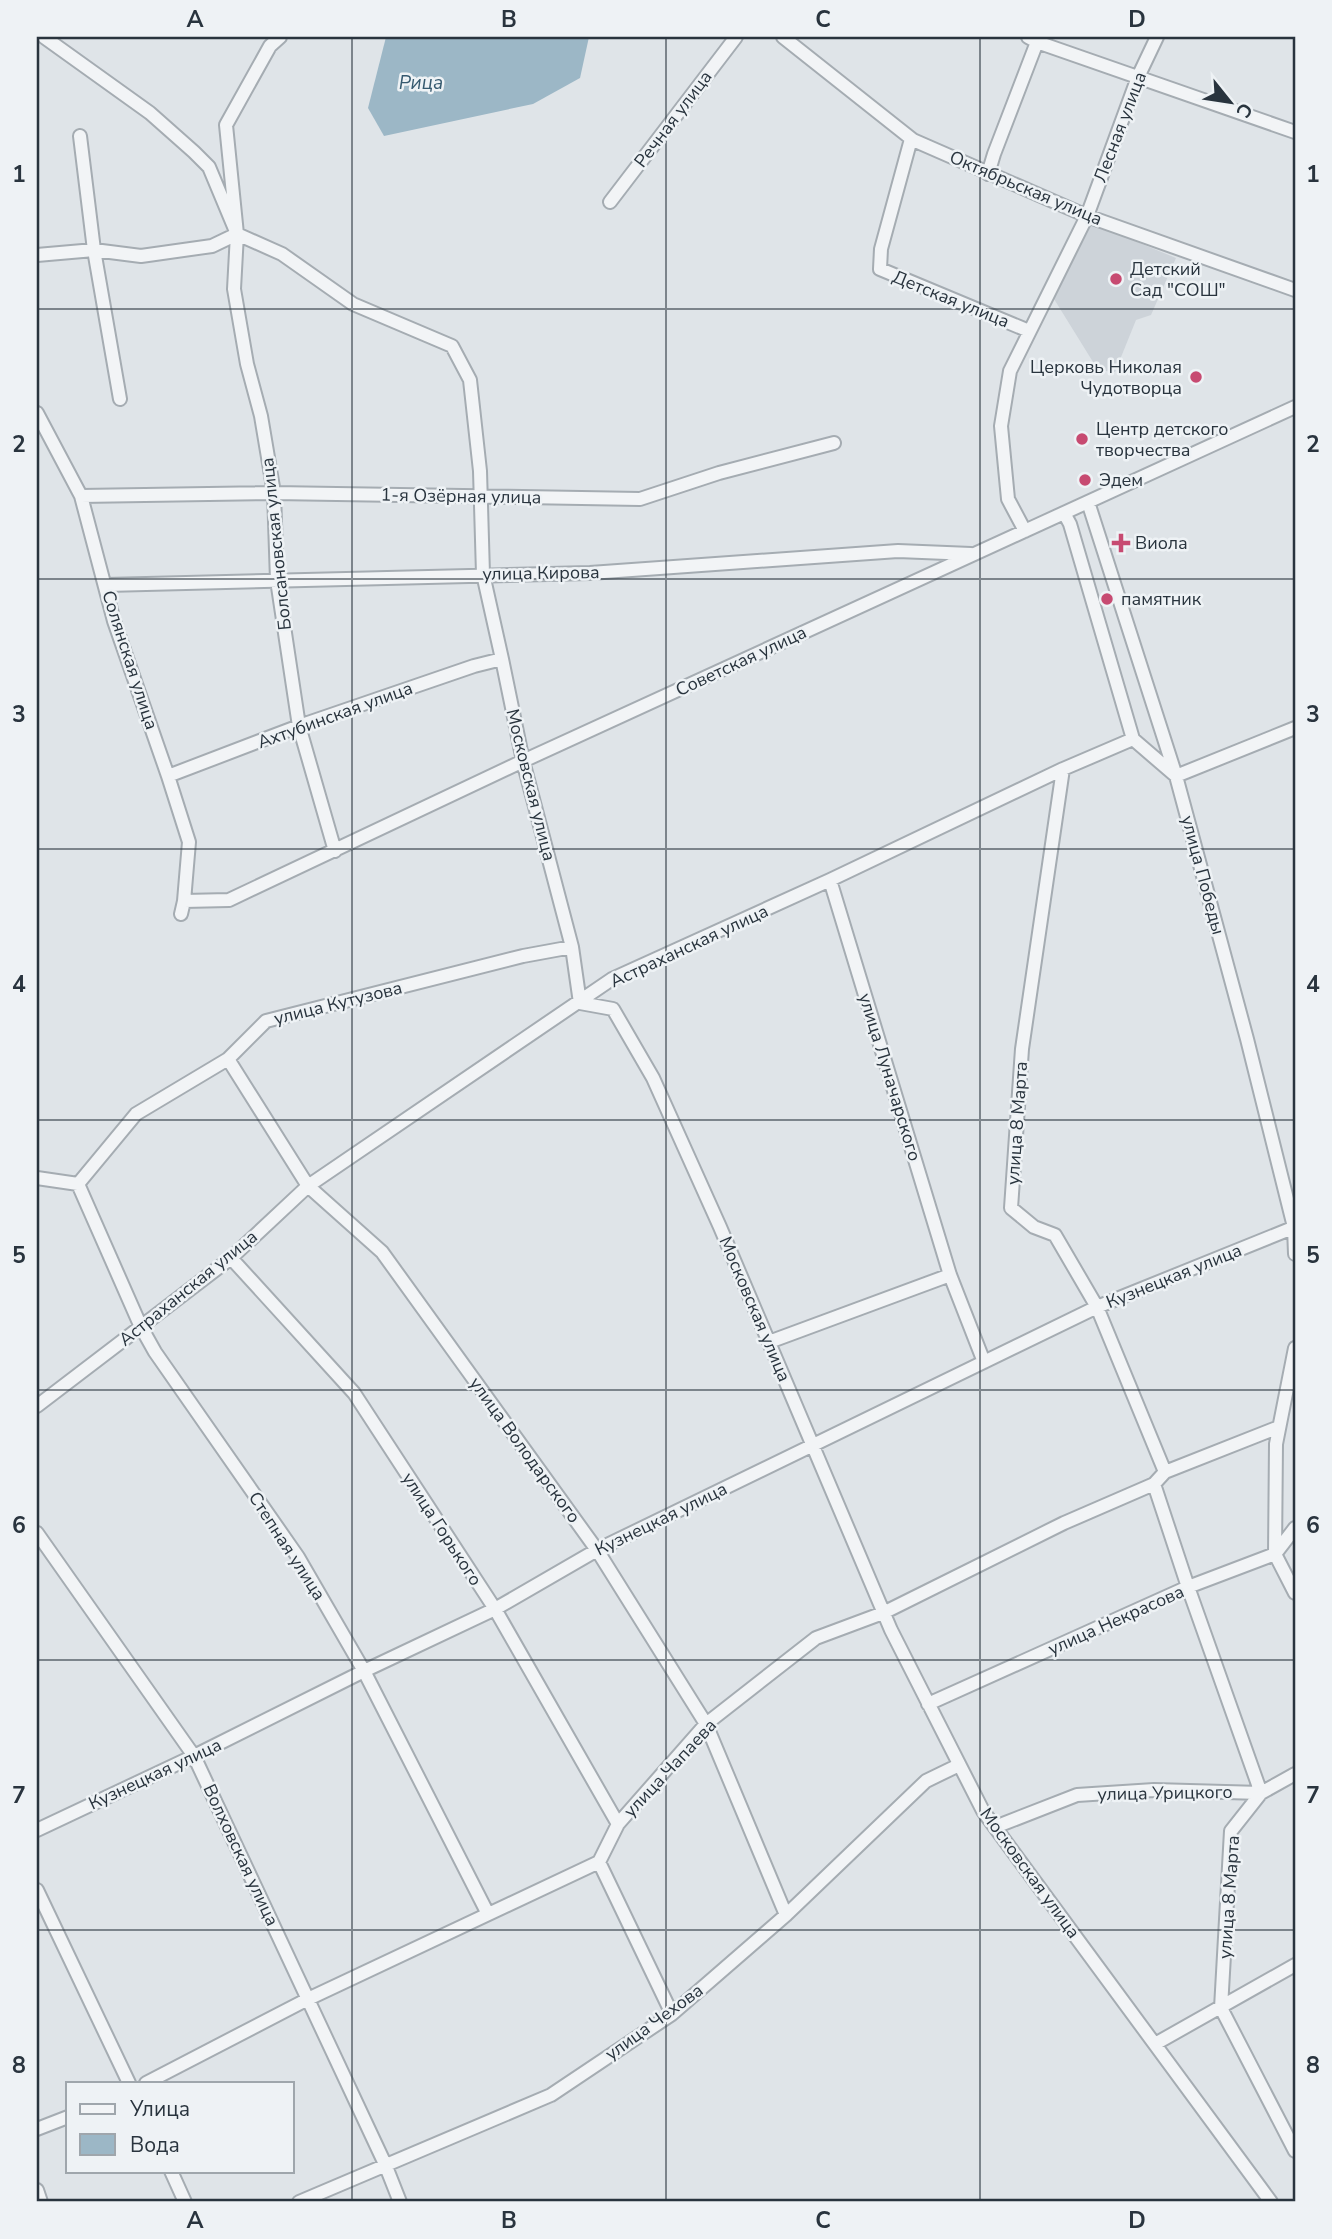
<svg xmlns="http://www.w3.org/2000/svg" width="1332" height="2239" font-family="'Nunito Sans',sans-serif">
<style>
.built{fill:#cdd3d9}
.water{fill:#9cb7c6}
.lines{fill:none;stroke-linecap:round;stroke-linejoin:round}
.minor-casing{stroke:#a5acb2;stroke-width:16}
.minor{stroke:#f2f4f6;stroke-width:12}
.grid{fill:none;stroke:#29343e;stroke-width:2;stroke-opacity:0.55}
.poi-dot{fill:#c74a71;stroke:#eef2f5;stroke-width:2.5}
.labels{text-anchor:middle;stroke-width:5;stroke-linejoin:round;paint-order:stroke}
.street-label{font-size:18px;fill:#29343e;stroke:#eef2f5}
.poi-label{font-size:18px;fill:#29343e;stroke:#eef2f5;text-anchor:start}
.water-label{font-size:19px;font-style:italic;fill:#35596f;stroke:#eef2f5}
.neatline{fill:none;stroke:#29343e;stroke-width:2.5}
.grid-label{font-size:23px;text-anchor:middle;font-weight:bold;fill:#29343e}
</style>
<rect width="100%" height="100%" fill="#dfe4e8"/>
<path class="built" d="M1091,223L1176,258L1151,315L1136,320L1115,372L1098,370L1054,299Z"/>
<path class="water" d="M386,37H589L580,78L533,104L384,136L368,108Z"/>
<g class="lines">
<defs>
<path id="minor" d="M44,37L150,113L194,152L209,167L237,234L282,254L353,304L452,346L470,380L480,471L483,574L502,659L523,761L572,947L580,1003
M280,37L270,46L226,125L237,234L234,289L247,364L261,416L274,493L277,580L299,726L335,851
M783,37L913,140L1087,216L1295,290
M1028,37L1037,42L1295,132
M80,136L94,250L120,399
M911,139L881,249L880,269L1029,331
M988,174L994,154L1037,42
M610,202L736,37
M37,255L94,250L141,256L212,246L237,234
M37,413L81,496L114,621L168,776L189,842L184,901L181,914
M81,496L274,493L640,499L719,473L834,443
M1088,502L1176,776L1247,1039L1294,1227L1295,1254
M1064,513L1070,524L1133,739
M1025,531L1008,499L1001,426L1010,371L1087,216L1138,77L1157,37
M106,585L590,573L898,551L971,554
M1063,769L1022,1049L1011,1208L1034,1227L1055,1235L1097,1307L1165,1472
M168,776L299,726L474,666L502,659
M830,880L950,1275L984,1362
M184,901L229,900L523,761L1295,407
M580,1003L613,1009L653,1078L720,1227L891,1630L983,1811L1271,2202
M228,1059L308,1186L382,1252L597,1550L706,1724L786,1915
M37,1178L78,1184L136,1114L228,1059L266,1021L523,956L572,947
M78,1184L141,1327L155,1352L298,1557L364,1671L488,1914
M231,1258L354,1393L495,1609L618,1824
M769,1342L950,1275
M1295,1348L1276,1444L1275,1554L1295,1593
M37,1406L231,1258L308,1186L612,979L830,880L1063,769L1133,739L1176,776L1295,728
M1154,1484L1188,1587L1261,1793L1231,1831L1221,2008L1295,2151
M37,1533L194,1756L385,2164L400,2202
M928,1704L1188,1587L1275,1554L1295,1528
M995,1827L1077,1795L1154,1790L1261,1793L1295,1774
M37,1830L194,1756L364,1671L495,1609L597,1550L1097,1307L1295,1227
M599,1862L672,2014
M37,1890L129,2083
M1155,2044L1295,1965
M146,2083L308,1999L599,1862L618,1824L706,1724L816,1638L883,1613L1064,1523L1154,1484L1165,1472L1279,1427
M37,2129L68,2117
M171,2171L185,2202
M37,2190L41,2202
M299,2202L551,2095L672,2014L786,1915L926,1781L959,1765"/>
</defs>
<use href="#minor" class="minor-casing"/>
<use href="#minor" class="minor"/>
</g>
<path class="grid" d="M352,37V2202M666,37V2202M980,37V2202M37,309H1295M37,579H1295M37,849H1295M37,1120H1295M37,1390H1295M37,1660H1295M37,1930H1295"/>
<g class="poi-dot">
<circle cx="1116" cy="279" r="7"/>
<circle cx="1196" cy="377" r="7"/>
<circle cx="1082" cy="439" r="7"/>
<circle cx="1085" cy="480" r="7"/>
<path d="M1117.5 532.5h7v7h7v7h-7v7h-7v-7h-7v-7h7z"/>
<circle cx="1107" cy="599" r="7"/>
</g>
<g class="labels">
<g class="street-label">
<text transform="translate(673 119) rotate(-53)" y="6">Речная улица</text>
<text transform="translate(1120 127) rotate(-69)" y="6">Лесная улица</text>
<text transform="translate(1026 188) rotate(23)" y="6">Октябрьская улица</text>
<text transform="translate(951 299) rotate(22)" y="6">Детская улица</text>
<text transform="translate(461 496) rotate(1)" y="6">1-я Озёрная улица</text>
<text transform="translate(276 544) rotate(-96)" y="6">Болсановская улица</text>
<text transform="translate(541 573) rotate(-1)" y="6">улица Кирова</text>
<text transform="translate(130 660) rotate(72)" y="6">Солянская улица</text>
<text transform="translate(741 661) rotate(-25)" y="6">Советская улица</text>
<text transform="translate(335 715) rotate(-20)" y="6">Ахтубинская улица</text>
<text transform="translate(531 785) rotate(76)" y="6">Московская улица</text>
<text transform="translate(1203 875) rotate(75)" y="6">улица Победы</text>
<text transform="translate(689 946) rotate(-25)" y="6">Астраханская улица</text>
<text transform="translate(338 1003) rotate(-14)" y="6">улица Кутузова</text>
<text transform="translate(890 1077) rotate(73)" y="6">улица Луначарского</text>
<text transform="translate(1017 1123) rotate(-86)" y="6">улица 8 Марта</text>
<text transform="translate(1174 1276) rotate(-22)" y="6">Кузнецкая улица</text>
<text transform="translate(188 1288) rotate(-39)" y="6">Астраханская улица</text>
<text transform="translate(755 1309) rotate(67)" y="6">Московская улица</text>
<text transform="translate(525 1450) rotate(54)" y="6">улица Володарского</text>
<text transform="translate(661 1519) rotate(-26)" y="6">Кузнецкая улица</text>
<text transform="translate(442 1529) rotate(57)" y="6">улица Горького</text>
<text transform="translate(287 1546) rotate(57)" y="6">Степная улица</text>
<text transform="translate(1116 1620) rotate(-24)" y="6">улица Некрасова</text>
<text transform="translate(670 1768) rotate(-47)" y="6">улица Чапаева</text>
<text transform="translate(155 1774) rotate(-25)" y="6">Кузнецкая улица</text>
<text transform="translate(1165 1793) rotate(-1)" y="6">улица Урицкого</text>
<text transform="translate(241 1855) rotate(65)" y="6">Волховская улица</text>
<text transform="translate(1030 1873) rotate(54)" y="6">Московская улица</text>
<text transform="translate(1229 1897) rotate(-86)" y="6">улица 8 Марта</text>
<text transform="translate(654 2022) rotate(-36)" y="6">улица Чехова</text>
</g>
<g class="poi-label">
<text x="1130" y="275">Детский<tspan x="1130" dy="21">Сад "СОШ"</tspan></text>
<text x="1182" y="373" text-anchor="end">Церковь Николая<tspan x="1182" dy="21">Чудотворца</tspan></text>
<text x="1096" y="435">Центр детского<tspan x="1096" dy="21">творчества</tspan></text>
<text x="1099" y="486">Эдем</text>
<text x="1135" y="549">Виола</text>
<text x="1121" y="605">памятник</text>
</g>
<g class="water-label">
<text x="421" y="89">Рица</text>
</g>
</g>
<rect width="1332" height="2239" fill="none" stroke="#eef2f5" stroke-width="77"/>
<rect x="66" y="2082" width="228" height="91" fill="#eef2f5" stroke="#9fa6ac" stroke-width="2"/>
<rect x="80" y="2104" width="35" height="10" fill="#f2f4f6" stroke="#9fa6ac" stroke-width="2"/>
<text x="130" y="2116" font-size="21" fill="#29343e">Улица</text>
<rect x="80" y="2134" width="35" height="21" fill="#9cb7c6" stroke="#9fa6ac" stroke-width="2"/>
<text x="130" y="2152" font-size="21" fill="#29343e">Вода</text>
<g transform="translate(1230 102) rotate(120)" stroke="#eef2f5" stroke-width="5" paint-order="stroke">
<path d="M0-5L12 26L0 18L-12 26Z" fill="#29343e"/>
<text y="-10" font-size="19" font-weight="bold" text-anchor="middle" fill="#29343e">С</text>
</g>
<rect x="38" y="38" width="1256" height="2162" class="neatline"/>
<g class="grid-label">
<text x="195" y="27">A</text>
<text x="509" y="27">B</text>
<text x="823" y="27">C</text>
<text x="1137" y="27">D</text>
<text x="19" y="182">1</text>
<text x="1313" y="182">1</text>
<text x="19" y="452">2</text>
<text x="1313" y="452">2</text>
<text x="19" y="722">3</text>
<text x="1313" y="722">3</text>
<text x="19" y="992">4</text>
<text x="1313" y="992">4</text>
<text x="19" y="1263">5</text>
<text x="1313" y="1263">5</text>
<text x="19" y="1533">6</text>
<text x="1313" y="1533">6</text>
<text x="19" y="1803">7</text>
<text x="1313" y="1803">7</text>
<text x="19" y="2073">8</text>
<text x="1313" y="2073">8</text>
<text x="195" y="2228">A</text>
<text x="509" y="2228">B</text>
<text x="823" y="2228">C</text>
<text x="1137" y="2228">D</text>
</g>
</svg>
